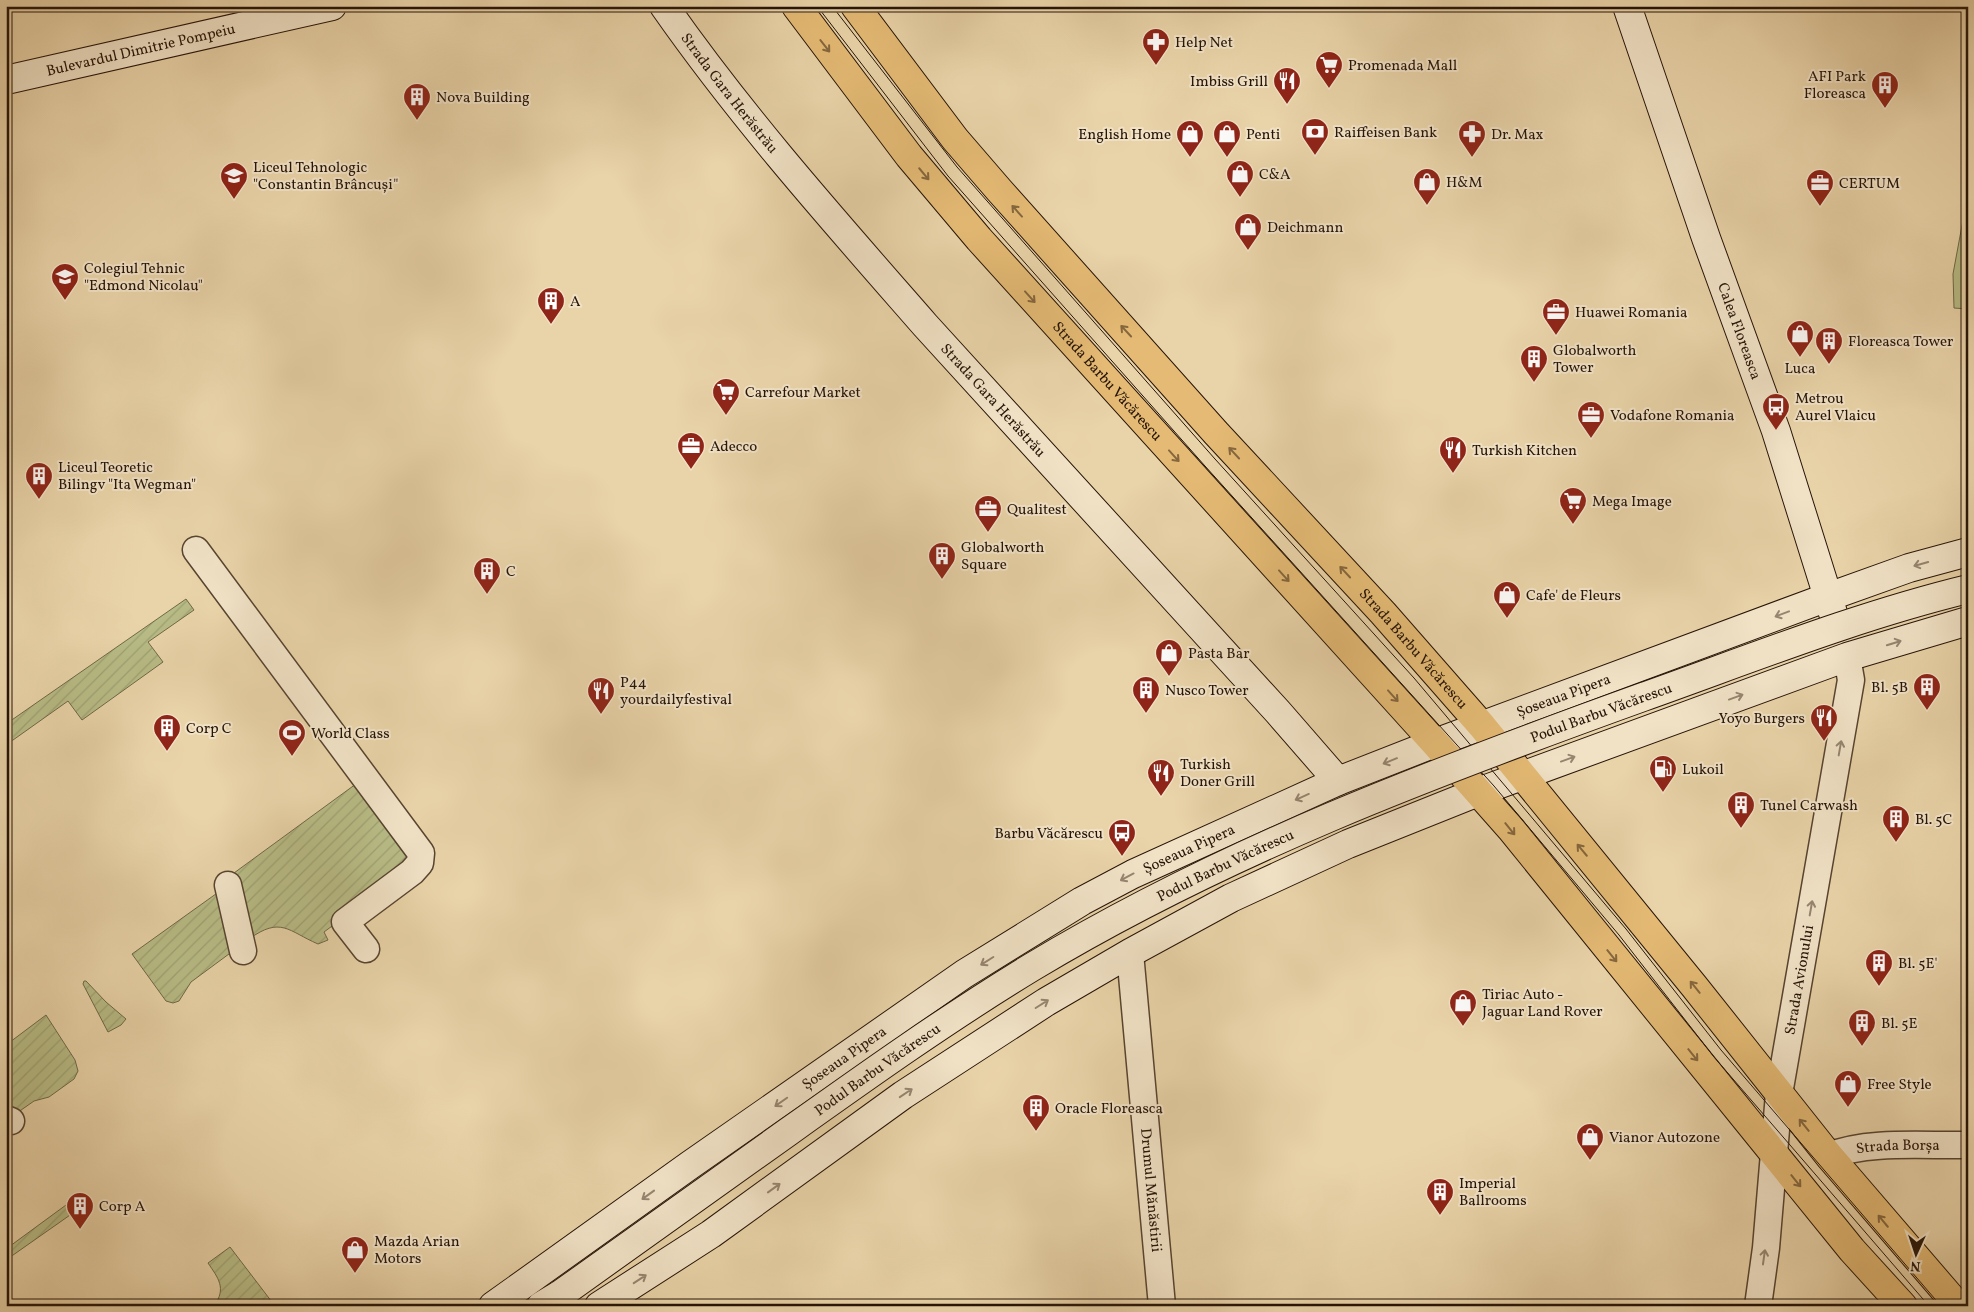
<svg xmlns="http://www.w3.org/2000/svg" width="1974" height="1312" font-family="Vollkorn,serif">
<style>
.grass{fill:#b8bc86;stroke:#6f6847}
.garden{fill:url(#garden-furrows);stroke:#6f6847}
.lines{fill:none;stroke-linecap:round;stroke-linejoin:round}
.street-casing{stroke:#574430;stroke-width:29}
.secondary-casing{stroke:#261408;stroke-width:30}
.primary-casing{stroke:#261408;stroke-width:30}
.street{stroke:#f1e2c6;stroke-width:26}
.secondary{stroke:#f1e2c6;stroke-width:28}
.primary{stroke:#e4ba74;stroke-width:28}
.tram{stroke:#261408;stroke-width:1}
.secondary-bridge-casing{stroke:#261408;stroke-width:30;stroke-linecap:butt}
.secondary-bridge{stroke:#f1e2c6;stroke-width:28}
.oneway{stroke:#85673e}
.oneway2{stroke:#968570}
.labels{text-anchor:middle;stroke-width:4;stroke-linejoin:round;paint-order:stroke}
.poi-label{font-size:15px;fill:#261408;stroke:#f1e2c6;text-anchor:start}
.street-label{font-size:15px;fill:#261408;stroke:#f1e2c6}
</style>
<defs>
<pattern id="garden-furrows" width="10" height="10" patternUnits="userSpaceOnUse" patternTransform="scale(1.25)"><rect width="10" height="10" fill="#b8bc86"/><path d="M-1 1l2-2M0 10L10 0M9 11l2-2" fill="none" stroke="#9ea172"/></pattern>
</defs>
<rect width="100%" height="100%" fill="#e9d3a8"/>
<filter id="stains"><feTurbulence type="fractalNoise" baseFrequency=".004" numOctaves="4"/><feColorMatrix values="0 0 0 0 .2 0 0 0 0 .09 0 0 0 0 .02 0 0 0 .5 -.17"/></filter>
<radialGradient id="worn" r=".72"><stop offset=".6" stop-color="#630" stop-opacity="0"/><stop offset="1" stop-color="#630" stop-opacity=".3"/></radialGradient>
<path class="grass" d="M1968,193V309L1954,308L1953,274Z"/>
<path class="garden" d="M186,599L194,610L148,642L163,662L82,720L68,701L6,745V724Z
M360,781L409,843L412,867L324,932L328,940L318,944C288,931 281,916 249,939L234,873Z
M220,891L233,951L191,982L179,1001L173,1003L166,1001L132,954Z
M84,981H86L106,1002L126,1019L121,1025L108,1032L83,984Z
M46,1015L75,1060L78,1071L74,1079L49,1097L34,1101L14,1115L6,1110V1045Z
M81,1200L90,1201L6,1260V1249L66,1205Z
M230,1247L275,1306H214C227,1288 218,1278 208,1263Z"/>
<g class="lines">
<defs>
<g id="street">
<path d="M196,550L421,853L420,863L412,872L345,922L366,949"/>
<path d="M228,885L243,951"/>
<path id="s1" d="M1130,953L1162,1306"/>
<path d="M6,1119L11,1121"/>
<path id="s2" d="M1829,1156C1868,1140 1925,1146 1968,1145"/>
<path id="s3" d="M1758,1306L1766,1248L1779,1094L1851,680L1847,657"/>
</g>
<g id="secondary">
<path id="s4" d="M664,6C743,119 835,222 925,325L1278,712L1338,781"/>
<path id="s5" d="M1627,6L1706,238L1776,431L1833,613"/>
<path id="s6" d="M6,80L332,6"/>
<path id="s7" d="M493,1306L690,1165L964,974L1082,901L1133,874L1338,781L1435,743L1828,597L1909,568L1968,552"/>
<path d="M541,1306L561,1294"/>
<path d="M599,1306L711,1234L903,1095L1046,1002L1130,953L1231,898L1348,844L1478,792L1847,657L1968,621"/>
</g>
<g id="primary">
<path id="s8" d="M796,6L909,156L979,239L1435,743L1511,829L1852,1250L1903,1306"/>
<path id="s9" d="M855,6L955,139L999,190L1216,433L1383,613L1482,726L1694,986L1829,1156L1958,1306"/>
</g>
</defs>
<use href="#street" class="street-casing"/>
<use href="#secondary" class="secondary-casing"/>
<use href="#primary" class="primary-casing"/>
<use href="#street" class="street"/>
<use href="#secondary" class="secondary"/>
<use href="#primary" class="primary"/>
<path class="tram" d="M817,6L948,176L1205,466L1494,786L1619,935L1714,1057L1929,1306
M832,6L957,167L1215,459L1414,678L1626,929L1721,1050L1941,1306"/>
<defs>
<g id="secondary-bridge">
<path id="s10" d="M561,1294C636,1240 712,1186 788,1132C868,1075 948,1018 1032,967C1225,851 1432,773 1643,697C1750,659 1857,616 1968,589"/>
</g>
</defs>
<use href="#secondary-bridge" class="secondary-bridge-casing"/>
<use href="#secondary-bridge" class="secondary-bridge"/>
</g>
<defs><path id="oneway-shaft" d="M-6 0H5M1.5-3L5.5 0L1.5 3" fill="none" stroke-width="1.6" stroke-linecap="round" stroke-linejoin="round" transform="scale(1.25)"/></defs>
<g class="oneway">
<use href="#oneway-shaft" transform="translate(825 46) rotate(52)"/>
<use href="#oneway-shaft" transform="translate(924 174) rotate(50)"/>
<use href="#oneway-shaft" transform="translate(1017 211) rotate(-132)"/>
<use href="#oneway-shaft" transform="translate(1030 297) rotate(48)"/>
<use href="#oneway-shaft" transform="translate(1126 331) rotate(-133)"/>
<use href="#oneway-shaft" transform="translate(1234 453) rotate(-133)"/>
<use href="#oneway-shaft" transform="translate(1174 456) rotate(48)"/>
<use href="#oneway-shaft" transform="translate(1345 572) rotate(-133)"/>
<use href="#oneway-shaft" transform="translate(1284 576) rotate(48)"/>
<use href="#oneway-shaft" transform="translate(1393 696) rotate(48)"/>
<use href="#oneway-shaft" transform="translate(1510 829) rotate(51)"/>
<use href="#oneway-shaft" transform="translate(1582 850) rotate(-130)"/>
<use href="#oneway-shaft" transform="translate(1612 956) rotate(51)"/>
<use href="#oneway-shaft" transform="translate(1695 987) rotate(-129)"/>
<use href="#oneway-shaft" transform="translate(1693 1055) rotate(51)"/>
<use href="#oneway-shaft" transform="translate(1804 1125) rotate(-129)"/>
<use href="#oneway-shaft" transform="translate(1796 1181) rotate(51)"/>
<use href="#oneway-shaft" transform="translate(1883 1221) rotate(-130)"/>
</g>
<g class="oneway2">
<use href="#oneway-shaft" transform="translate(1921 564) rotate(164)"/>
<use href="#oneway-shaft" transform="translate(1782 614) rotate(159)"/>
<use href="#oneway-shaft" transform="translate(1894 643) rotate(-17)"/>
<use href="#oneway-shaft" transform="translate(1736 697) rotate(-20)"/>
<use href="#oneway-shaft" transform="translate(1840 748) rotate(-80)"/>
<use href="#oneway-shaft" transform="translate(1568 759) rotate(-20)"/>
<use href="#oneway-shaft" transform="translate(1390 761) rotate(158)"/>
<use href="#oneway-shaft" transform="translate(1302 797) rotate(156)"/>
<use href="#oneway-shaft" transform="translate(1127 877) rotate(152)"/>
<use href="#oneway-shaft" transform="translate(1811 908) rotate(-80)"/>
<use href="#oneway-shaft" transform="translate(987 961) rotate(148)"/>
<use href="#oneway-shaft" transform="translate(1042 1004) rotate(-32)"/>
<use href="#oneway-shaft" transform="translate(906 1093) rotate(-34)"/>
<use href="#oneway-shaft" transform="translate(781 1102) rotate(145)"/>
<use href="#oneway-shaft" transform="translate(774 1188) rotate(-36)"/>
<use href="#oneway-shaft" transform="translate(648 1195) rotate(144)"/>
<use href="#oneway-shaft" transform="translate(1764 1257) rotate(-82)"/>
<use href="#oneway-shaft" transform="translate(640 1279) rotate(-33)"/>
</g>
<defs>
<symbol id="pharmacy-pin" viewBox="-11 -11 22 30"><path d="M0 17L-7.5 6A9.5 9.5 0 1 1 7.5 6Z" fill="#8f2418" stroke="#f1e2c6"/><path d="M-2-6h4v4h4v4h-4v4h-4v-4h-4v-4h4Z" fill="#fff"/></symbol>
<symbol id="supermarket-pin" viewBox="-11 -11 22 30"><path d="M0 17L-7.5 6A9.5 9.5 0 1 1 7.5 6Z" fill="#8f2418" stroke="#f1e2c6"/><path d="M-6-5.5h2.5l.6 2H6L4.5 2H-2.5L-4.4-4H-6ZM-1.5 3.2a1.3 1.3 0 1 0 .1 0ZM3 3.2a1.3 1.3 0 1 0 .1 0Z" fill="#fff"/></symbol>
<symbol id="restaurant-pin" viewBox="-11 -11 22 30"><path d="M0 17L-7.5 6A9.5 9.5 0 1 1 7.5 6Z" fill="#8f2418" stroke="#f1e2c6"/><path d="M-5-6h1v4h1v-4h1v4h1v-4h1v5L-1.5 .5V6h-2V.5L-5-1ZM5-6V6H3V1.5H1.5Q1.5-4 5-6Z" fill="#fff"/></symbol>
<symbol id="building-pin" viewBox="-11 -11 22 30"><path d="M0 17L-7.5 6A9.5 9.5 0 1 1 7.5 6Z" fill="#8f2418" stroke="#f1e2c6"/><path d="M-4-6H4V6H1V3H-1V6H-4ZM-2.5-4.3h1.7v1.8h-1.7ZM.8-4.3h1.7v1.8H.8ZM-2.5-1h1.7V.8h-1.7ZM.8-1h1.7V.8H.8Z" fill="#fff"/></symbol>
<symbol id="bank-pin" viewBox="-11 -11 22 30"><path d="M0 17L-7.5 6A9.5 9.5 0 1 1 7.5 6Z" fill="#8f2418" stroke="#f1e2c6"/><path d="M-6-4H6V4H-6ZM0-2.3a2.3 2.3 0 1 0 0 4.6a2.3 2.3 0 1 0 0-4.6Z" fill="#fff"/></symbol>
<symbol id="shop-pin" viewBox="-11 -11 22 30"><path d="M0 17L-7.5 6A9.5 9.5 0 1 1 7.5 6Z" fill="#8f2418" stroke="#f1e2c6"/><path d="M-5-2.5h2.3a2.7 3.5 0 0 1 5.4 0H5L5.5 6h-11ZM-1.5-2.5h3a1.5 2.3 0 0 0-3 0Z" fill="#fff"/></symbol>
<symbol id="school-pin" viewBox="-11 -11 22 30"><path d="M0 17L-7.5 6A9.5 9.5 0 1 1 7.5 6Z" fill="#8f2418" stroke="#f1e2c6"/><path d="M0-5L7-2L0 1L-7-2ZM-4 1L0 2.5L4 1V4Q0 6-4 4Z" fill="#fff"/></symbol>
<symbol id="office-pin" viewBox="-11 -11 22 30"><path d="M0 17L-7.5 6A9.5 9.5 0 1 1 7.5 6Z" fill="#8f2418" stroke="#f1e2c6"/><path d="M-6-3h4V-5.5h4V-3h4V5H-6ZM-1-4.5V-3h2v-1.5ZM-6 0V1H6V0Z" fill="#fff"/></symbol>
<symbol id="bus-pin" viewBox="-11 -11 22 30"><path d="M0 17L-7.5 6A9.5 9.5 0 1 1 7.5 6Z" fill="#8f2418" stroke="#f1e2c6"/><path d="M-5-6H5V4H4V6H2V4H-2V6H-4V4H-5ZM-3.5-4V0h7V-4ZM-3.5 1.2v1.5H-2V1.2ZM2 1.2v1.5H3.5V1.2Z" fill="#fff"/></symbol>
<symbol id="stadium-pin" viewBox="-11 -11 22 30"><path d="M0 17L-7.5 6A9.5 9.5 0 1 1 7.5 6Z" fill="#8f2418" stroke="#f1e2c6"/><path d="M0-5a6.5 5 0 1 0 0 10a6.5 5 0 1 0 0-10ZM-3.5-1.8h7v3.6h-7Z" fill="#fff"/></symbol>
<symbol id="fuel-pin" viewBox="-11 -11 22 30"><path d="M0 17L-7.5 6A9.5 9.5 0 1 1 7.5 6Z" fill="#8f2418" stroke="#f1e2c6"/><path d="M-5.5-6h7V0h2V4h1.3V-2.5L3-4.5l.8-.8L6-3V5H2.5V1h-1V6h-7ZM-4.2-4.7v3.2H.2V-4.7Z" fill="#fff"/></symbol>
</defs>
<g fill-rule="evenodd">
<use href="#pharmacy-pin" x="1140" y="26" width="32" height="43"/>
<use href="#supermarket-pin" x="1313" y="49" width="32" height="43"/>
<use href="#restaurant-pin" x="1271" y="65" width="32" height="43"/>
<use href="#building-pin" x="1869" y="69" width="32" height="43"/>
<use href="#building-pin" x="401" y="81" width="32" height="43"/>
<use href="#bank-pin" x="1299" y="116" width="32" height="43"/>
<use href="#shop-pin" x="1174" y="118" width="32" height="43"/>
<use href="#shop-pin" x="1211" y="118" width="32" height="43"/>
<use href="#pharmacy-pin" x="1456" y="118" width="32" height="43"/>
<use href="#shop-pin" x="1224" y="158" width="32" height="43"/>
<use href="#school-pin" x="218" y="160" width="32" height="43"/>
<use href="#shop-pin" x="1411" y="166" width="32" height="43"/>
<use href="#office-pin" x="1804" y="167" width="32" height="43"/>
<use href="#shop-pin" x="1232" y="211" width="32" height="43"/>
<use href="#school-pin" x="49" y="261" width="32" height="43"/>
<use href="#building-pin" x="535" y="285" width="32" height="43"/>
<use href="#office-pin" x="1540" y="296" width="32" height="43"/>
<use href="#shop-pin" x="1784" y="318" width="32" height="43"/>
<use href="#building-pin" x="1813" y="325" width="32" height="43"/>
<use href="#building-pin" x="1518" y="343" width="32" height="43"/>
<use href="#supermarket-pin" x="710" y="376" width="32" height="43"/>
<use href="#bus-pin" x="1760" y="391" width="32" height="43"/>
<use href="#office-pin" x="1575" y="399" width="32" height="43"/>
<use href="#office-pin" x="675" y="430" width="32" height="43"/>
<use href="#restaurant-pin" x="1437" y="434" width="32" height="43"/>
<use href="#building-pin" x="23" y="460" width="32" height="43"/>
<use href="#supermarket-pin" x="1557" y="485" width="32" height="43"/>
<use href="#office-pin" x="972" y="493" width="32" height="43"/>
<use href="#building-pin" x="926" y="540" width="32" height="43"/>
<use href="#building-pin" x="471" y="555" width="32" height="43"/>
<use href="#shop-pin" x="1491" y="579" width="32" height="43"/>
<use href="#shop-pin" x="1153" y="637" width="32" height="43"/>
<use href="#building-pin" x="1911" y="671" width="32" height="43"/>
<use href="#building-pin" x="1130" y="674" width="32" height="43"/>
<use href="#restaurant-pin" x="585" y="675" width="32" height="43"/>
<use href="#restaurant-pin" x="1808" y="702" width="32" height="43"/>
<use href="#building-pin" x="151" y="712" width="32" height="43"/>
<use href="#stadium-pin" x="276" y="717" width="32" height="43"/>
<use href="#fuel-pin" x="1647" y="753" width="32" height="43"/>
<use href="#restaurant-pin" x="1145" y="757" width="32" height="43"/>
<use href="#building-pin" x="1725" y="789" width="32" height="43"/>
<use href="#building-pin" x="1880" y="803" width="32" height="43"/>
<use href="#bus-pin" x="1106" y="817" width="32" height="43"/>
<use href="#building-pin" x="1863" y="947" width="32" height="43"/>
<use href="#shop-pin" x="1447" y="987" width="32" height="43"/>
<use href="#building-pin" x="1846" y="1007" width="32" height="43"/>
<use href="#shop-pin" x="1832" y="1068" width="32" height="43"/>
<use href="#building-pin" x="1020" y="1092" width="32" height="43"/>
<use href="#shop-pin" x="1574" y="1121" width="32" height="43"/>
<use href="#building-pin" x="1424" y="1176" width="32" height="43"/>
<use href="#building-pin" x="64" y="1190" width="32" height="43"/>
<use href="#shop-pin" x="339" y="1234" width="32" height="43"/>
</g>
<g class="labels">
<g class="poi-label">
<text x="1175" y="47">Help Net</text>
<text x="1348" y="70">Promenada Mall</text>
<text x="1866" y="81" text-anchor="end">AFI Park<tspan x="1866" dy="17">Floreasca</tspan></text>
<text x="1268" y="86" text-anchor="end">Imbiss Grill</text>
<text x="436" y="102">Nova Building</text>
<text x="1334" y="137">Raiffeisen Bank</text>
<text x="1171" y="139" text-anchor="end">English Home</text>
<text x="1246" y="139">Penti</text>
<text x="1491" y="139">Dr. Max</text>
<text x="253" y="172">Liceul Tehnologic<tspan x="253" dy="17">"Constantin Brâncuși"</tspan></text>
<text x="1259" y="179">C&amp;A</text>
<text x="1446" y="187">H&amp;M</text>
<text x="1839" y="188">CERTUM</text>
<text x="1267" y="232">Deichmann</text>
<text x="84" y="273">Colegiul Tehnic<tspan x="84" dy="17">"Edmond Nicolau"</tspan></text>
<text x="570" y="306">A</text>
<text x="1575" y="317">Huawei Romania</text>
<text x="1848" y="346">Floreasca Tower</text>
<text x="1553" y="355">Globalworth<tspan x="1553" dy="17">Tower</tspan></text>
<text x="1800" y="373" text-anchor="middle">Luca</text>
<text x="745" y="397">Carrefour Market</text>
<text x="1795" y="403">Metrou<tspan x="1795" dy="17">Aurel Vlaicu</tspan></text>
<text x="1610" y="420">Vodafone Romania</text>
<text x="710" y="451">Adecco</text>
<text x="1472" y="455">Turkish Kitchen</text>
<text x="58" y="472">Liceul Teoretic<tspan x="58" dy="17">Bilingv "Ita Wegman"</tspan></text>
<text x="1592" y="506">Mega Image</text>
<text x="1007" y="514">Qualitest</text>
<text x="961" y="552">Globalworth<tspan x="961" dy="17">Square</tspan></text>
<text x="506" y="576">C</text>
<text x="1526" y="600">Cafe' de Fleurs</text>
<text x="1188" y="658">Pasta Bar</text>
<text x="620" y="687">P44<tspan x="620" dy="17">yourdailyfestival</tspan></text>
<text x="1908" y="692" text-anchor="end">Bl. 5B</text>
<text x="1165" y="695">Nusco Tower</text>
<text x="1805" y="723" text-anchor="end">Yoyo Burgers</text>
<text x="186" y="733">Corp C</text>
<text x="311" y="738">World Class</text>
<text x="1180" y="769">Turkish<tspan x="1180" dy="17">Doner Grill</tspan></text>
<text x="1682" y="774">Lukoil</text>
<text x="1760" y="810">Tunel Carwash</text>
<text x="1915" y="824">Bl. 5C</text>
<text x="1103" y="838" text-anchor="end">Barbu Văcărescu</text>
<text x="1898" y="968">Bl. 5E'</text>
<text x="1482" y="999">Tiriac Auto -<tspan x="1482" dy="17">Jaguar Land Rover</tspan></text>
<text x="1881" y="1028">Bl. 5E</text>
<text x="1867" y="1089">Free Style</text>
<text x="1055" y="1113">Oracle Floreasca</text>
<text x="1609" y="1142">Vianor Autozone</text>
<text x="1459" y="1188">Imperial<tspan x="1459" dy="17">Ballrooms</tspan></text>
<text x="99" y="1211">Corp A</text>
<text x="374" y="1246">Mazda Arian<tspan x="374" dy="17">Motors</tspan></text>
</g>
<g class="street-label">
<text dy="5" stroke="none"><textPath href="#s6" startOffset="138">Bulevardul Dimitrie Pompeiu</textPath></text>
<text dy="5" stroke="none"><textPath href="#s4" startOffset="109">Strada Gara Herăstrău</textPath></text>
<text dy="5" stroke="none"><textPath href="#s5" startOffset="344">Calea Floreasca</textPath></text>
<text dy="5" stroke="none"><textPath href="#s8" startOffset="488">Strada Barbu Văcărescu</textPath></text>
<text dy="5" stroke="none"><textPath href="#s4" startOffset="514">Strada Gara Herăstrău</textPath></text>
<text dy="5" stroke="none"><textPath href="#s9" startOffset="852">Strada Barbu Văcărescu</textPath></text>
<text dy="5" stroke="none"><textPath href="#s7" startOffset="1239">Șoseaua Pipera</textPath></text>
<text dy="5" stroke="none"><textPath href="#s10" startOffset="1198">Podul Barbu Văcărescu</textPath></text>
<text dy="5" stroke="none"><textPath href="#s7" startOffset="834">Șoseaua Pipera</textPath></text>
<text dy="5" stroke="none"><textPath href="#s10" startOffset="792">Podul Barbu Văcărescu</textPath></text>
<text dy="5" stroke="none"><textPath href="#s3" startOffset="329">Strada Avionului</textPath></text>
<text dy="5" stroke="none"><textPath href="#s7" startOffset="430">Șoseaua Pipera</textPath></text>
<text dy="5" stroke="none"><textPath href="#s10" startOffset="388">Podul Barbu Văcărescu</textPath></text>
<text dy="5" stroke="none"><textPath href="#s2" startOffset="70">Strada Borșa</textPath></text>
<text dy="5" stroke="none"><textPath href="#s1" startOffset="238">Drumul Mănăstirii</textPath></text>
</g>
</g>
<rect width="1974" height="1312" fill="none" stroke="#e9d3a8" stroke-width="25"/>
<rect x="8" y="8" width="1959" height="1297" fill="none" stroke="#261408" stroke-width="2.5"/>
<rect x="12" y="12" width="1949" height="1287" fill="none" stroke="#261408"/>
<g transform="translate(1916 1254) rotate(183)" stroke="#f1e2c6" stroke-width="4" paint-order="stroke">
<path d="M0-4L9 19L0 12L-9 19Z" fill="#261408"/>
<text y="-8" font-size="14" font-weight="bold" text-anchor="middle" fill="#261408">N</text>
</g>
<rect width="100%" height="100%" filter="url(#stains)"/>
<rect width="100%" height="100%" fill="url(#worn)"/>
</svg>
